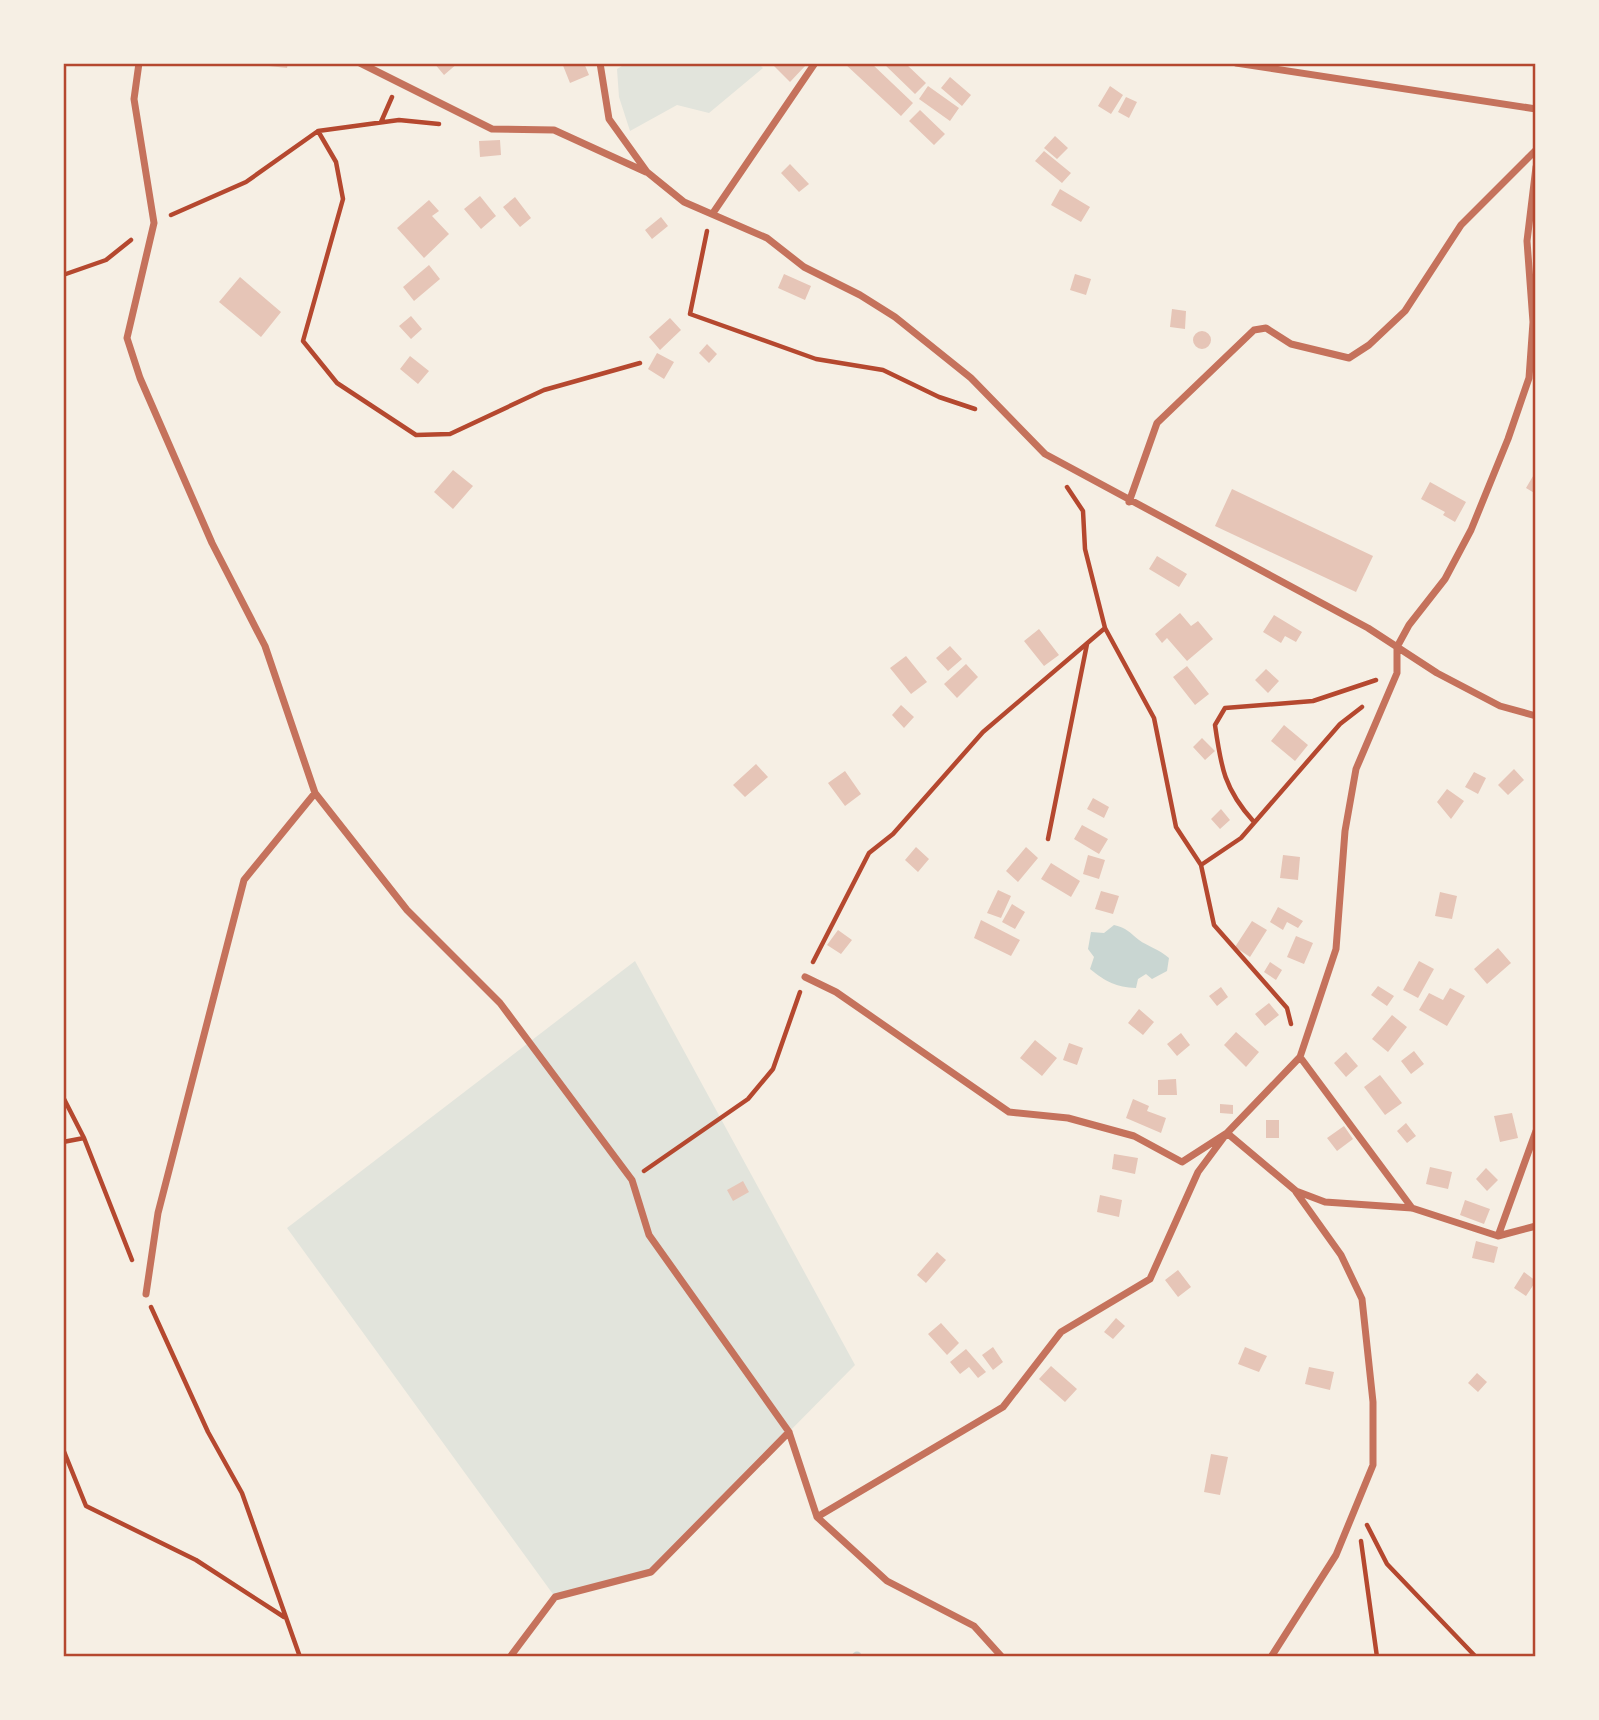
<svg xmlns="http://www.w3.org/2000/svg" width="1599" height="1720" font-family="Figtree,sans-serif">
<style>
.green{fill:#e2e4dc}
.water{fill:#c9d6d2}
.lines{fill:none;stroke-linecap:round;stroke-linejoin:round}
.stream{stroke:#c9d6d2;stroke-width:9}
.building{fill:#e6c5b7}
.path{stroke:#b5482f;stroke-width:4.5}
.minor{stroke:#c5725c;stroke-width:7}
.neatline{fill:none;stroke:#b5482f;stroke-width:2.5}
</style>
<rect width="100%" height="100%" fill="#f6efe4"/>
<path class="green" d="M627,63H758L763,68L709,113L677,105L630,131L619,97L617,69Z
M635,961L855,1365L651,1572L555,1597L287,1228Z"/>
<path class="water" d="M1114,925C1127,928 1129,932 1139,940C1147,946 1159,949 1169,958L1167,971L1152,979L1146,974L1138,979L1136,988C1116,987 1106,982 1090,969L1094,957L1088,949L1091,932L1104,933Z"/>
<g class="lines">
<path class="stream" d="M856,1657L857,1656"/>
</g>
<path class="building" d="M269,63H288L287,68L269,66Z
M434,63H458L444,75Z
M562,63H584L589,75L570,83Z
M771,63H804L806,65L790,82Z
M844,63H871L913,103L901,116Z
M883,63H905L926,83L915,94Z
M950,77L971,95L962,106L941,88Z
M928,86L959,108L950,121L919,99Z
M1110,86L1123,95L1111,114L1098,106Z
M1126,97L1137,102L1129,118L1118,112Z
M920,110L945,134L934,145L909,121Z
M1055,136L1068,148L1057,159L1044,148Z
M500,140L501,155L480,157L479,141Z
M1044,151L1071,173L1062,183L1035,161Z
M790,164L809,184L799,192L781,173Z
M1060,189L1090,207L1081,222L1051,205Z
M480,196L496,216L481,229L464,209Z
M515,197L531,218L520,227L503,207Z
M429,200L439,211L432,216L449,234L424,258L397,228Z
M661,217L668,226L652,239L645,230Z
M429,265L440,279L414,301L403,287Z
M784,274L811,286L805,300L778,288Z
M1075,274L1091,279L1086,295L1070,290Z
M240,277L281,312L261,337L219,302Z
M1172,309L1186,311L1185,329L1170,327Z
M411,316L422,329L411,339L399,326Z
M670,318L681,330L660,350L649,337Z
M1193 340a9 9 0 1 1 18 0a9 9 0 1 1-18 0Z
M707,344L717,354L709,363L699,353Z
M657,353L674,362L664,379L648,369Z
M410,356L429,371L418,384L400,369Z
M453,470L473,486L453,509L434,492Z
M1536,471V494L1526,488Z
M1430,482L1466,502L1455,522L1443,515L1445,512L1421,499Z
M1232,489L1373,556L1356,592L1215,526Z
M1157,556L1187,574L1179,587L1149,569Z
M1180,613L1191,626L1198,621L1213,639L1187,661L1167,638L1162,643L1155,634Z
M1274,615L1302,632L1296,642L1285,636L1281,643L1263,632Z
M1039,629L1059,655L1044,666L1024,641Z
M950,646L962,659L948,671L936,658Z
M906,656L927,682L911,694L890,668Z
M966,664L978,677L957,698L944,684Z
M1187,666L1209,694L1195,705L1173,677Z
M1266,669L1279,681L1268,693L1255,680Z
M901,705L914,717L904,728L892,715Z
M1284,725L1308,745L1295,761L1271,741Z
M1202,738L1215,751L1205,760L1193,747Z
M756,764L768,777L745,797L733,785Z
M1514,769L1524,780L1508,795L1498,785Z
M845,771L861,794L845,806L828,783Z
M1474,772L1486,778L1478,794L1465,787Z
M1447,789L1464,801L1451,819L1437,802Z
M1093,798L1109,807L1104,818L1087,809Z
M1221,809L1230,820L1220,829L1211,819Z
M1082,825L1108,839L1099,854L1074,839Z
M916,847L929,859L918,872L905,860Z
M1026,847L1038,858L1018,882L1006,871Z
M1088,855L1105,860L1099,879L1083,874Z
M1283,855L1300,857L1298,880L1280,878Z
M1051,863L1080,881L1071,897L1041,879Z
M998,890L1011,896L1001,918L987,913Z
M1101,891L1119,896L1113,914L1095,909Z
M1440,892L1457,896L1452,919L1435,916Z
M1012,904L1025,912L1015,929L1002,922Z
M1278,907L1303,921L1298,928L1287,922L1283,930L1270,922Z
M981,920L1020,940L1011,956L974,938Z
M1252,921L1267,930L1250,957L1235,947Z
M838,930L852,940L841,954L827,945Z
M1296,936L1313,943L1304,964L1287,957Z
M1498,948L1511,963L1487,984L1474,969Z
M1419,961L1434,969L1418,998L1403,990Z
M1270,962L1282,970L1276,980L1264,972Z
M1378,986L1394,996L1387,1006L1371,995Z
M1221,987L1228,997L1217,1006L1209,996Z
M1450,988L1465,996L1447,1026L1419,1010L1429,993L1443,1000Z
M1269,1003L1279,1015L1265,1026L1255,1014Z
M1139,1009L1154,1022L1143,1035L1128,1023Z
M1392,1015L1407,1027L1388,1052L1372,1039Z
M1236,1032L1259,1052L1246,1067L1224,1045Z
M1181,1033L1190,1045L1177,1056L1167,1044Z
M1035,1040L1057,1058L1042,1076L1020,1058Z
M1069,1043L1083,1048L1077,1065L1063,1060Z
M1414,1051L1424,1064L1411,1074L1401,1061Z
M1346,1052L1358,1066L1346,1077L1334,1063Z
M1380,1075L1402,1103L1385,1115L1364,1087Z
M1176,1079L1177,1095H1158V1080Z
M1133,1099L1149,1106L1147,1111L1166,1118L1161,1133L1126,1118Z
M1220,1104L1233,1105V1114L1220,1113Z
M1512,1113L1518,1138L1500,1142L1494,1116Z
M1266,1120H1279V1138H1266Z
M1406,1123L1416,1136L1407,1143L1397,1131Z
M1344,1126L1353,1139L1337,1151L1327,1138Z
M1114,1154L1138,1158L1135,1174L1112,1169Z
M1430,1167L1452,1172L1448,1189L1426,1184Z
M1486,1168L1498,1180L1487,1191L1476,1179Z
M743,1181L749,1192L733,1201L727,1190Z
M1100,1195L1122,1200L1119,1217L1097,1212Z
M1465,1200L1490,1209L1484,1224L1460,1215Z
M1476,1241L1498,1247L1494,1263L1472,1258Z
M937,1252L946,1260L926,1283L917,1275Z
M1178,1270L1191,1287L1178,1297L1165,1280Z
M1524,1272L1536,1281L1526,1296L1514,1288Z
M1116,1318L1125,1326L1113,1339L1104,1332Z
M941,1323L959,1343L947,1355L928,1334Z
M993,1347L1003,1362L993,1370L982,1355Z
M1245,1347L1267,1356L1259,1372L1238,1364Z
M966,1349L986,1372L978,1378L969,1367L960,1374L950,1362Z
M1051,1366L1077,1389L1065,1402L1039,1379Z
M1309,1367L1334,1372L1330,1390L1305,1384Z
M1477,1373L1487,1382L1478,1392L1468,1383Z
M1211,1454L1228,1457L1220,1495L1204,1492Z"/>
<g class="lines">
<path class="path" d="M381,122L392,97
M318,131L336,162L343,199L303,341L337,383L416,435L450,434L544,390L640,363
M171,215L246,182L318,131L399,120L439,124
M707,231L690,314L816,359L883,370L939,397L975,409
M63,275L106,260L131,240
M1067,487L1083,511L1085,549L1105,628L1154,718L1176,827L1201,865L1214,925L1287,1008L1291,1024
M1254,822C1224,789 1221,767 1215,725L1225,708L1313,701L1376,680
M1048,839L1087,644
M1201,865L1241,838L1340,724L1362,707
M813,962L869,853L893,834L983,732L1105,628
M63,1097L84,1138L132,1260
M63,1142L84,1138
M644,1171L748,1099L773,1069L800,992
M151,1307L208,1432L242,1493L300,1657
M63,1449L86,1506L196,1560L284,1617
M1367,1525L1387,1564L1476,1657
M1361,1541L1377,1657"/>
<path class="minor" d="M139,63L134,99L154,223L127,338L140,378L212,543L265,646L315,793L407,910L500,1003L632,1180L649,1235L789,1432L817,1517L887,1581L974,1626L1002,1657
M360,63L492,129L554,130L646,172
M600,63L609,119L647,172L684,202L767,238L804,267L860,295L895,317L971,378L1045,454L1368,628L1437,673L1500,706L1536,716
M1236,63L1536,109
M713,213L815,63
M1129,502L1157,423L1254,330L1266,328L1291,344L1349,358L1369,345L1405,311L1461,225L1536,150
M805,977L836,992L1009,1112L1068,1118L1134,1136L1182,1162L1227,1133L1296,1191L1325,1202L1412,1208L1498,1236L1536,1226
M1300,1057L1412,1208
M1498,1236L1536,1131
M146,1294L158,1213L244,880L315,793
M817,1517L1003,1407L1061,1332L1150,1279L1198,1172L1227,1133L1300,1057L1336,949L1345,831L1356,769L1397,673V647L1409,625L1445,579L1471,530L1508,439L1529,378L1533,322L1527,241L1536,167
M510,1657L555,1597L651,1572L789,1432
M1271,1657L1336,1555L1373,1465V1402L1362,1299L1341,1255L1296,1192"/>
</g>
<rect width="1599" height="1720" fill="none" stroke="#f6efe4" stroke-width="130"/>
<rect x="65" y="65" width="1469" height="1590" class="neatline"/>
</svg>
